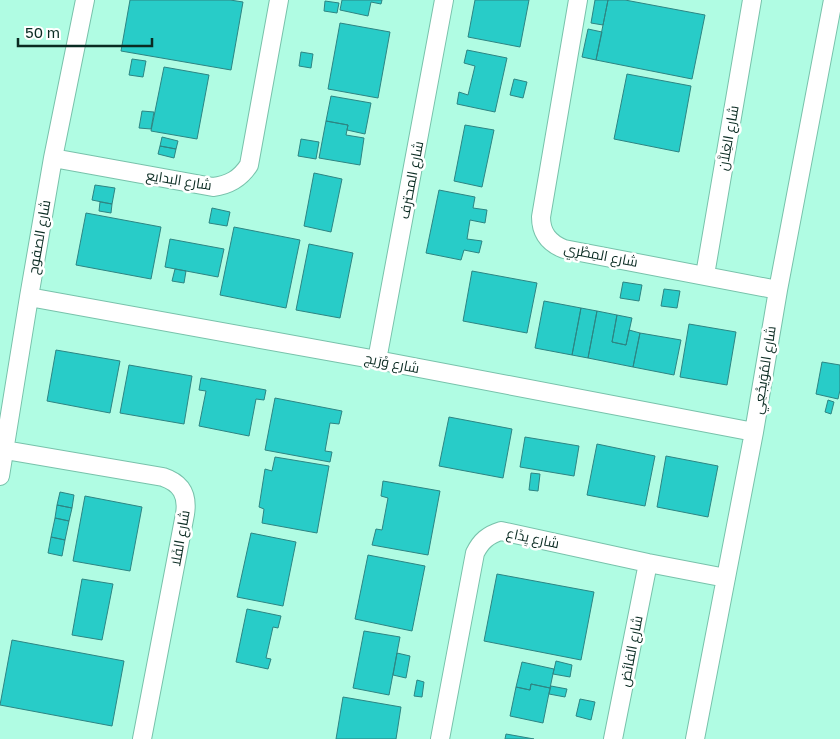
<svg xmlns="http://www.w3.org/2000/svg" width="840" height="739" font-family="'Golos Text',Cairo,sans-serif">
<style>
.building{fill:#28ccc8;stroke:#2d8583}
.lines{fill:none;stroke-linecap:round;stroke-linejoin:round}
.street-casing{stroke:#78c2ab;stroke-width:20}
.street{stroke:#fff;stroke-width:18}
.labels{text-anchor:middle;stroke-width:5;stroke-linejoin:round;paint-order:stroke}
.street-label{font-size:14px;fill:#0a2b22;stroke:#fff}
</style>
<rect width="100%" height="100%" fill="#b0fce3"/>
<path class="building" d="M130,0H230L243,2L231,70L121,51Z
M342,0H382L381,4L371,2L368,16L340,10Z
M475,0H529L520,47L468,37Z
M595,0H608L603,25L591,23Z
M608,0H625L705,15L692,79L596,60Z
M325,1L339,3L337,13L324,11Z
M340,23L390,32L378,98L328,89Z
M588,29L602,32L596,60L582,57Z
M467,50L507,58L495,112L457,104L459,92L468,95L475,66L464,63Z
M301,52L313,54L311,68L299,66Z
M132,59L146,61L143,77L129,75Z
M164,67L209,75L197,139L151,131Z
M627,74L691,86L679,152L614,139Z
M514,79L527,82L523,98L510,95Z
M331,96L371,103L365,134L347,130L348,125L326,121Z
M142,111L154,112L151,129L139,128Z
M326,121L348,125L346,135L364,138L360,165L319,158Z
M465,125L494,130L482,187L454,181Z
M162,137L178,141L176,149L160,146Z
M301,139L319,142L316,159L298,156Z
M160,146L176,149L174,158L158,154Z
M314,173L342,179L331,232L304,226Z
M95,185L115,188L112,204L92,200Z
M439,190L475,197L473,208L487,210L485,223L470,220L467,239L482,241L479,253L464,250L461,260L426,253Z
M100,202L112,204L111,213L99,211Z
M212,208L230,212L227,226L209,223Z
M86,213L161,227L151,279L76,265Z
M234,227L300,240L286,308L220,295Z
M170,239L224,249L218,277L165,267Z
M309,244L353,253L340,318L296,310Z
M175,269L186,271L184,283L172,281Z
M472,271L537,283L527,333L463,321Z
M623,282L642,285L639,301L620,298Z
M664,289L680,291L677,308L661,306Z
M544,301L581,308L572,355L535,348Z
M581,308L597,311L588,358L572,355Z
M597,311L617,315L612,342L626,345L629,330L640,333L633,367L588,358Z
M617,315L632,318L626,345L612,342Z
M689,324L736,332L727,385L680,377Z
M640,333L681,340L674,375L633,367Z
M56,350L120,361L110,413L47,401Z
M822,362L840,365V390L838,399L816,394Z
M129,365L192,376L184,424L120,413Z
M201,378L266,390L264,400L256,399L249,436L199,426L206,391L199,390Z
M275,398L342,411L339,424L330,423L325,451L332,452L330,462L265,450Z
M828,400L834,402L831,414L825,412Z
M449,417L512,429L503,478L439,466Z
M525,437L579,446L574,476L520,467Z
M597,444L655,456L645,506L587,495Z
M666,456L718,466L708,517L657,507Z
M275,457L329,466L317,533L262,523L264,509L259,507L265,469L272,471Z
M531,473L540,474L538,491L529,490Z
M383,481L440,491L428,555L372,545L376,529L382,530L388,498L381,496Z
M60,492L74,495L72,508L57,505Z
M85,496L142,507L130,571L73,561Z
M57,505L72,508L69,521L55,518Z
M55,518L69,521L65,540L51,537Z
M251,533L296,542L283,606L237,597Z
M51,537L65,540L62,556L48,553Z
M368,555L425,566L412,631L355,619Z
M497,574L594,592L581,660L484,641Z
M82,579L113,584L102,640L72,635Z
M247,609L281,616L278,628L273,627L266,658L271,659L268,669L236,662Z
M364,631L400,637L389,695L353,688Z
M12,640L124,661L112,726L0,705Z
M397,653L410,656L406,678L393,675Z
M556,661L572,665L570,677L553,674Z
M522,662L554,669L550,688L531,684L530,690L516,687Z
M417,680L424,682L422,697L414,696Z
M531,684L550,688L543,723L510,716L516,687L530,690Z
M551,686L567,689L565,697L549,694Z
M343,697L401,707L396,739H336Z
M580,699L595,702L591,720L576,716Z
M506,734L534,739H505Z"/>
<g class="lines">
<defs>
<path id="street" d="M578,0L541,217C541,233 549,243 564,249L778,290
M53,158L213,187C229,185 240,179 249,165L279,0
M705,275L752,0
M29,297L377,360L754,432
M377,360L444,0
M5,450L163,477C181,483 188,495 185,514L142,739
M0,476L29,297L53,158L85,0
M440,739L475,553C481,541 488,535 501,531L648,563L726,578
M613,739L648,563
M695,739L754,432L778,290L833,0"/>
</defs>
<use href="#street" class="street-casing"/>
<use href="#street" class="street"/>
</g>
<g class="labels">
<g class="street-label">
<text transform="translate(728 138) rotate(-80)" y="5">شارع الغِلاَّن</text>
<text transform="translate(179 180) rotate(9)" y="5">شارع البدايع</text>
<text transform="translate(411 180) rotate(-79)" y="5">شارع المحترف</text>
<text transform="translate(39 237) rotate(-80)" y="5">شارع الصفوح</text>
<text transform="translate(601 255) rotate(11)" y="5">شارع المِطْرِي</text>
<text transform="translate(392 363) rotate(11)" y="5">شارع وْرَيج</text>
<text transform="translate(764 370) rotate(-81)" y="5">شارع المُوَيجْعِي</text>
<text transform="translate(180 538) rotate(-80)" y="5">شارع الفَلا</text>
<text transform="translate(533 538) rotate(12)" y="5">شارع يِذَاع</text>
<text transform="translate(631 651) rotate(-79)" y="5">شارع الفائض</text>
</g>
</g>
<path d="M18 38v8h134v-8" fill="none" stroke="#0a2b22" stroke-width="2.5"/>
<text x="25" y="38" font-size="15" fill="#0a2b22" stroke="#ffffff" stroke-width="4" paint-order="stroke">50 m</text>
</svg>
